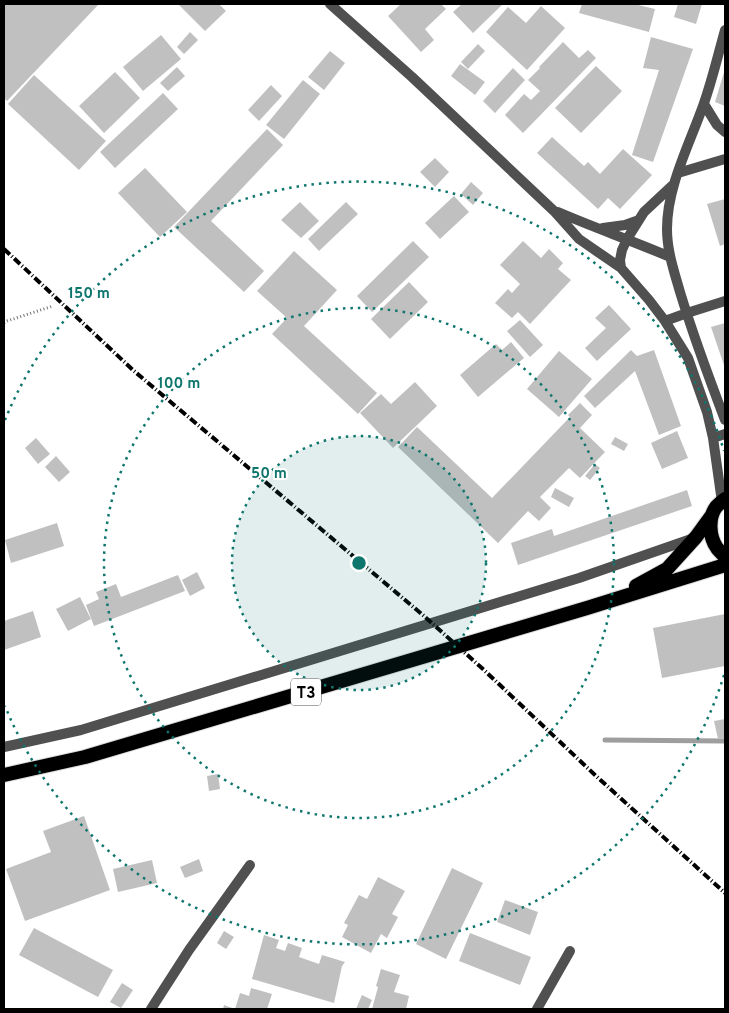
<svg xmlns="http://www.w3.org/2000/svg" width="729" height="1013" font-family="Overpass,sans-serif">
<style>
.lines{fill:none;stroke-linecap:round;stroke-linejoin:round}
.stream{stroke:#9e9e9e;stroke-width:5}
.building{fill:#c0c0c0}
.trunk-casing{stroke:#dbdbdb;stroke-width:16}
.path{stroke:#727272;stroke-width:3;stroke-dasharray:1 2.5;stroke-linecap:butt}
.minor{stroke:#505050;stroke-width:10}
.trunk{stroke:#000;stroke-width:14}
.rail{stroke:#000;stroke-width:4;stroke-dasharray:8 2.5 1 2.5;stroke-linecap:butt}
.ring{fill:none;stroke:#0f766e;stroke-width:2.5;stroke-dasharray:2.5 5}
.labels{text-anchor:middle;stroke-width:4;stroke-linejoin:round;paint-order:stroke}
.shield{fill:#fff;stroke:#4c4c4c;stroke-width:1}
.shield-label{font-size:16px;font-weight:bold;fill:#000}
.centre{fill:#0f766e;stroke:#fff;stroke-width:2.5}
.ring-label{font-size:15px;text-anchor:middle;font-weight:bold;fill:#0f766e;stroke:#fff;stroke-width:4;stroke-linejoin:round;paint-order:stroke}
</style>
<rect width="100%" height="100%" fill="#fff"/>
<g class="lines">
<path class="stream" d="M605,740L725,741"/>
</g>
<path class="building" d="M4,4H99L7,101L4,98Z
M178,4H219L226,11L205,31Z
M401,4H428L429,5L430,4H441L446,9L425,29L434,40L421,52L388,16Z
M462,4H503L473,33L453,12Z
M582,4H634L655,9L649,32L579,13Z
M678,4H702L696,24L674,17Z
M541,6L565,28L527,70L486,32L508,7L526,23Z
M190,32L198,40L184,54L177,47Z
M161,35L181,59L143,91L123,67Z
M651,37L693,49L653,162L632,155L659,70L643,68Z
M563,42L579,58L588,50L596,58L523,133L505,115L524,94L531,100L540,91L528,80L540,68L539,67Z
M478,44L485,51L468,69L461,62Z
M330,51L345,63L324,90L308,77Z
M460,64L485,82L475,95L451,76Z
M596,66L622,91L581,133L555,108Z
M177,67L185,76L168,91L160,83Z
M513,68L525,80L495,113L483,101Z
M725,69V106L715,102Z
M115,72L140,98L104,133L79,106Z
M34,75L106,141L79,170L8,104Z
M303,80L320,94L284,139L266,125Z
M271,85L282,96L259,121L248,110Z
M163,93L178,109L115,168L100,152Z
M267,129L283,145L211,221L264,271L244,292L174,227Z
M552,137L584,166L588,162L600,174L623,149L652,175L620,209L608,198L598,209L537,153Z
M435,158L449,172L435,187L420,172Z
M145,168L187,212L160,237L118,193Z
M471,182L483,193L473,205L461,194Z
M454,196L469,212L440,239L425,223Z
M725,199V244L720,246L707,204Z
M300,202L319,221L301,238L281,220Z
M346,202L358,214L319,251L308,239Z
M413,241L429,257L372,312L357,296Z
M523,241L541,258L549,249L563,263L558,269L571,280L530,324L518,312L512,318L495,303L508,289L512,293L520,284L500,265Z
M294,251L337,290L304,326L377,393L358,414L272,334L287,318L257,291Z
M409,282L428,302L390,339L371,319Z
M609,305L631,329L597,361L585,348L606,328L595,318Z
M520,320L543,345L530,357L507,331Z
M725,323V368L711,327Z
M511,342L524,358L478,397L460,375L496,344L502,350Z
M631,350L637,356L654,350L681,426L659,435L635,371L595,408L584,396Z
M559,351L592,379L559,417L527,389Z
M415,382L437,406L393,448L360,413L381,394L391,404Z
M580,403L592,415L580,428L605,452L580,478L569,468L540,497L551,508L539,521L528,511L498,543L398,447L417,427L492,498L570,417L568,415Z
M677,431L688,458L662,469L651,443Z
M615,437L628,444L624,451L611,444Z
M36,438L50,454L38,464L25,448Z
M56,456L70,472L59,482L45,467Z
M595,464L600,468L590,480L585,476Z
M555,488L574,498L569,507L551,497Z
M687,490L692,506L518,565L511,543L552,529L554,536Z
M57,523L64,546L11,563L5,540Z
M197,572L205,588L190,596L182,580Z
M178,575L185,591L94,626L86,605L99,599L96,592L116,584L121,597Z
M80,597L91,619L68,631L56,609Z
M33,611L41,637L4,650V621Z
M725,614V666L662,678L653,628Z
M725,719V738L718,739L714,721Z
M218,774L220,789L209,791L207,776Z
M84,816L110,890L25,921L6,869L51,852L43,831Z
M199,859L203,871L185,878L180,867Z
M152,860L157,883L118,892L113,869Z
M452,868L483,883L446,959L416,944Z
M378,877L405,891L392,914L398,917L387,938L381,934L371,953L342,937L348,925L344,923L359,895L367,899Z
M505,900L538,912L530,935L497,922Z
M34,928L113,970L98,997L19,955Z
M224,931L234,937L226,949L217,943Z
M470,933L531,957L520,985L459,961Z
M264,935L279,940L276,948L285,951L288,943L302,948L299,957L319,964L322,955L345,962L342,966L334,1003L252,979Z
M381,969L400,975L394,992L409,996L406,1009H372L378,987L376,986Z
M122,983L133,990L121,1008L110,1002Z
M251,988L272,994L267,1009H223L224,1005L235,1009L240,993L249,996Z
M362,995L372,1000L368,1009H356Z"/>
<g class="lines">
<defs>
<path id="trunk" d="M725,499C722,501 719,504 716,507C708,518 709,537 717,548C719,551 723,554 725,557
M636,586L667,569L696,537L712,515
M4,775L85,757L587,608L725,565"/>
</defs>
<use href="#trunk" class="trunk-casing"/>
<path class="path" d="M4,323L7,321L53,306"/>
<path class="minor" d="M330,4L412,77L554,211L579,239L621,268L649,300L665,321L688,358L707,412L713,438L722,502
M725,30C718,55 712,81 703,106C689,145 667,187 667,229C667,251 674,271 680,292C693,335 709,378 725,420
M704,104L717,125L725,132
M678,173L725,159
M558,212C595,228 633,241 670,257
M603,228L625,225L639,220
M621,268L620,260L622,250L627,239L644,212L674,184
M665,321L687,313L725,301
M713,438L725,434
M4,747L81,730L579,578L694,538
M151,1009L189,950L250,865
M537,1009L570,951"/>
<use href="#trunk" class="trunk"/>
<path class="rail" d="M4,249L134,371L424,616L484,670L595,775L725,893"/>
</g>
<circle cx="359" cy="563" r="127" fill="#0f766e" fill-opacity=".12"/>
<g class="ring">
<circle cx="359" cy="563" r="127"/>
<circle cx="359" cy="563" r="255"/>
<path d="M724 675A382 382 0 0 1 5 706M5 420A382 382 0 0 1 724 451"/>
</g>
<g class="labels">
<rect class="shield" x="291" y="678.5" width="30" height="27" rx="4"/>
<g class="shield-label">
<text x="306" y="698">T3</text>
</g>
</g>
<circle cx="359" cy="563" r="8" class="centre"/>
<g class="ring-label">
<text x="89" y="298">150 m</text>
<text x="179" y="388">100 m</text>
<text x="269" y="478">50 m</text>
</g>
<rect width="729" height="1013" fill="none" stroke="#000000" stroke-width="10"/>
</svg>
